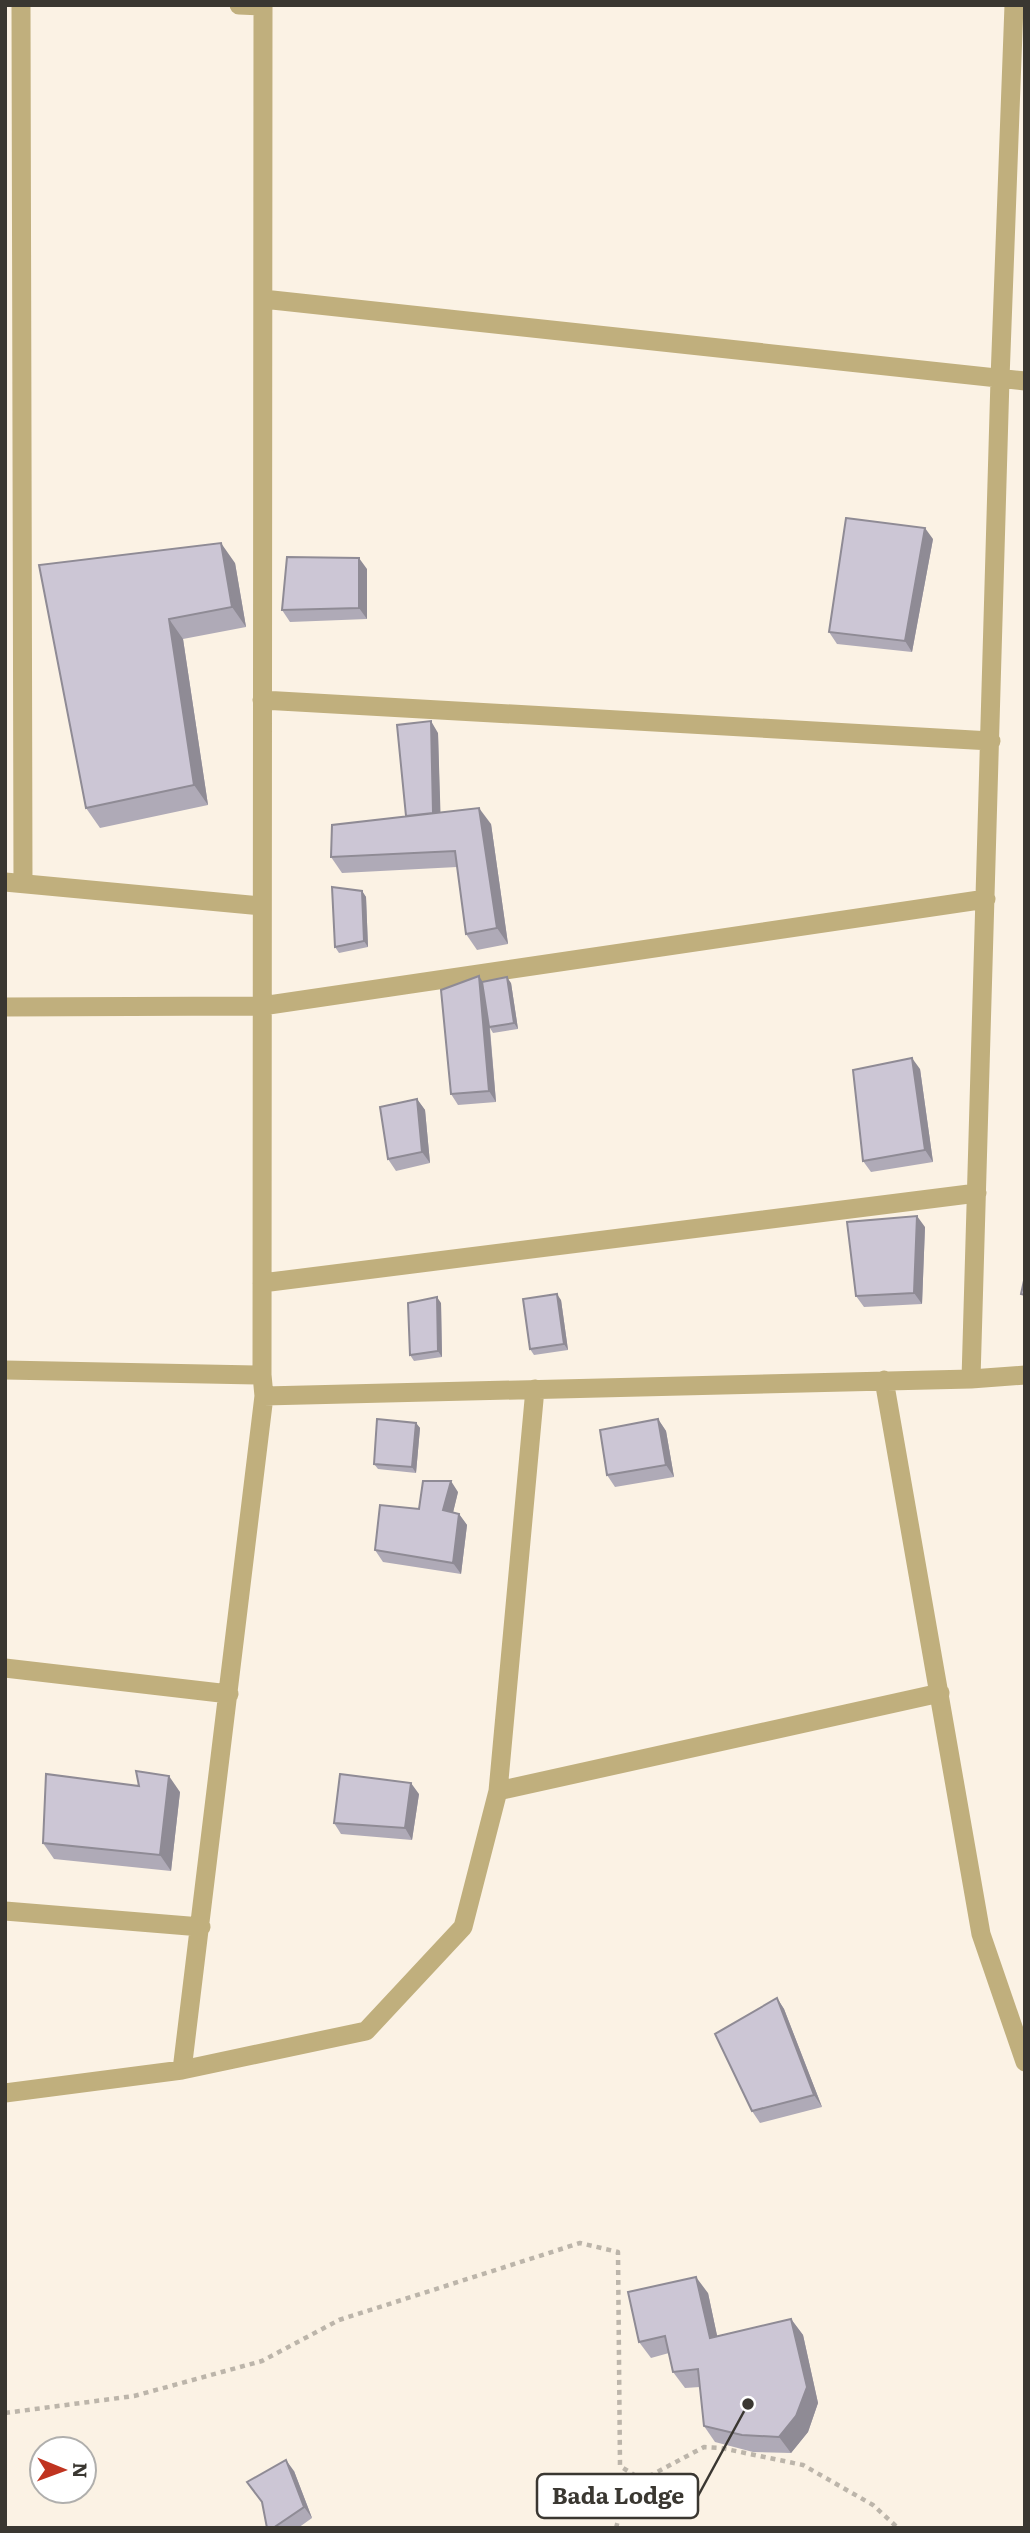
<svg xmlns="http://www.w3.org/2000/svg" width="1030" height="2533" font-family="Literata,serif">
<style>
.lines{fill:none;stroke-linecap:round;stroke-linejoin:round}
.path{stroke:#bcb5aa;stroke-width:4.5;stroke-dasharray:5 5;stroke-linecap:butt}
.minor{stroke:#c0af7d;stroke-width:19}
.wall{fill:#afaab7}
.shaded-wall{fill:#8f8b95}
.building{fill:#ccc6d5;stroke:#8f8b95;stroke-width:2}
.leader{fill:none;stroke:#3a3731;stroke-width:2.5}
.callout-dot{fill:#3a3731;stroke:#fff;stroke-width:2.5}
.callout{fill:#fff;stroke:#3a3731;stroke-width:2.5}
.callout-label{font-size:23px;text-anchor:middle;font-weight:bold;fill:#3a3731}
</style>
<rect width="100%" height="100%" fill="#fbf2e4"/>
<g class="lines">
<path class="path" d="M5,2413L134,2396L262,2361L339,2320L580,2243L618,2252L620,2466L642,2480L704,2447L721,2448L803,2465L873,2505L898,2528
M616,2528L631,2473"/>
<path class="minor" d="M21,5L23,883
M239,5L263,6
M263,299L1025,381
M262,700L991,741
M5,882L262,906
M5,1007L262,1006L986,899
M262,1283L977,1193
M5,1370L262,1375
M971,1379L1000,379L1014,5
M884,1380L981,1934L1025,2062
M264,1396L971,1379L1025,1375
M5,1668L229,1694
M498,1791L940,1693
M5,1911L201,1927
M182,2070L264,1396L262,1375L263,5
M5,2093L182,2070L366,2031L463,1927L498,1791L535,1389"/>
</g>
<path class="wall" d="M933,539L912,652L837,644L829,632Z
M235,563L246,627L183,639L208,805L100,828L86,808L39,565Z
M367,569V619L290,622L282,610Z
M438,733L440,812L491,824L508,944L477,950L466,934L457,867L342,873L331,857L406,816Z
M362,891L366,897L368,947L339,953L335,947Z
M479,976L482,982L511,983L518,1029L493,1033L490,1028L496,1102L458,1105L451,1094Z
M920,1069L933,1162L871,1172L863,1161Z
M417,1099L425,1110L430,1163L396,1171L388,1159Z
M925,1227L922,1304L864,1307L856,1296Z
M561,1300L568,1350L534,1355L530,1349Z
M441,1303L442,1357L414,1361L410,1355Z
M658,1419L666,1431L674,1477L615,1487L607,1475Z
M416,1423L420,1428L416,1473L378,1469L374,1464Z
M458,1492L453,1512L459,1514L467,1525L461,1574L383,1562L375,1550L419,1509Z
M180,1792L171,1871L54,1859L43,1843Z
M419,1794L412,1840L341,1834L334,1823Z
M777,1998L784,2009L822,2107L760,2123L752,2111Z
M708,2293L717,2336L791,2319L803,2335L818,2403L808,2432L791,2453L753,2452L715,2442L704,2426L700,2387L685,2388L673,2372L669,2353L651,2358L639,2342Z
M294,2471L312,2518L298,2528H267L263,2504L247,2482Z"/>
<path class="shaded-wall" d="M925,528L933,539L912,652L905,641Z
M221,543L235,563L246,627L232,607Z
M359,558L367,569V619L359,608Z
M169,619L183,639L208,805L194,785Z
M431,721L438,733L441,829L433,818Z
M479,808L491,824L508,944L497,928Z
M362,891L366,897L368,947L364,941Z
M479,976L486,987L496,1102L489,1091Z
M507,977L511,983L518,1029L514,1023Z
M912,1058L920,1069L933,1162L925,1150Z
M417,1099L425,1110L430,1163L422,1152Z
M917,1216L925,1227L922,1304L914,1293Z
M557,1294L561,1300L568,1350L564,1344Z
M437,1297L441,1303L442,1357L438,1351Z
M658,1419L666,1431L674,1477L666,1465Z
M416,1423L420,1428L416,1473L412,1467Z
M451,1481L458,1492L451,1521L443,1510Z
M459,1514L467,1525L461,1574L453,1563Z
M169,1776L180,1792L171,1871L160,1855Z
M411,1783L419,1794L412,1840L405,1828Z
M777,1998L784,2009L822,2107L814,2095Z
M696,2277L708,2293L721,2354L710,2338Z
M791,2319L803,2335L818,2403L808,2432L791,2453L779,2437Z
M286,2460L294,2471L312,2518L304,2507Z"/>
<path class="building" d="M846,518L925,528L905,641L829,632Z
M221,543L232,607L169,619L194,785L86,808L39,565Z
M287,557L359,558V608L282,610Z
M431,721L433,813L406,816L397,725Z
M479,808L497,928L466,934L455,851L331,857L332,825Z
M332,887L362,891L364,941L335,947Z
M479,976L489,1091L451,1094L441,990Z
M507,977L514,1023L489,1027L482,982Z
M912,1058L925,1150L863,1161L853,1070Z
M417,1099L422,1152L388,1159L380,1107Z
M917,1216L914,1293L856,1296L847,1222Z
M1025,1276V1295L1021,1294Z
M557,1294L564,1344L530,1349L523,1299Z
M437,1297L438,1351L410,1355L408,1303Z
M377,1419L416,1423L412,1467L374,1464Z
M658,1419L666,1465L607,1475L600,1430Z
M423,1481H451L443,1510L459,1514L453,1563L375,1550L380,1505L419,1509Z
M136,1771L169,1776L160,1855L43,1843L46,1774L139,1786Z
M340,1774L411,1783L405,1828L334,1823Z
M777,1998L814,2095L752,2111L715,2034Z
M696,2277L710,2338L791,2319L807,2387L796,2416L779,2437L742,2435L704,2426L698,2369L673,2372L665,2336L639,2342L628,2292Z
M286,2460L304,2507L273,2528H267L262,2502L247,2482Z"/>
<path class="leader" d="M748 2404L698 2496"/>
<circle class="callout-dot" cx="748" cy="2404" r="7"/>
<rect class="callout" x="537" y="2474" width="161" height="44" rx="7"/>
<g class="callout-label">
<text x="618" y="2504">Bada Lodge</text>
</g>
<rect width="1030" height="2533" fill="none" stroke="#3a3731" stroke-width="14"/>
<g transform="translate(63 2470) rotate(91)"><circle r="33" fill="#ffffff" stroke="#b0afad" stroke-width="2"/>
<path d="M0-5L12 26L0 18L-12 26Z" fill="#c03420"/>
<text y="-10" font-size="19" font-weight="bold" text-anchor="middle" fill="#3a3731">N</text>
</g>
</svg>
